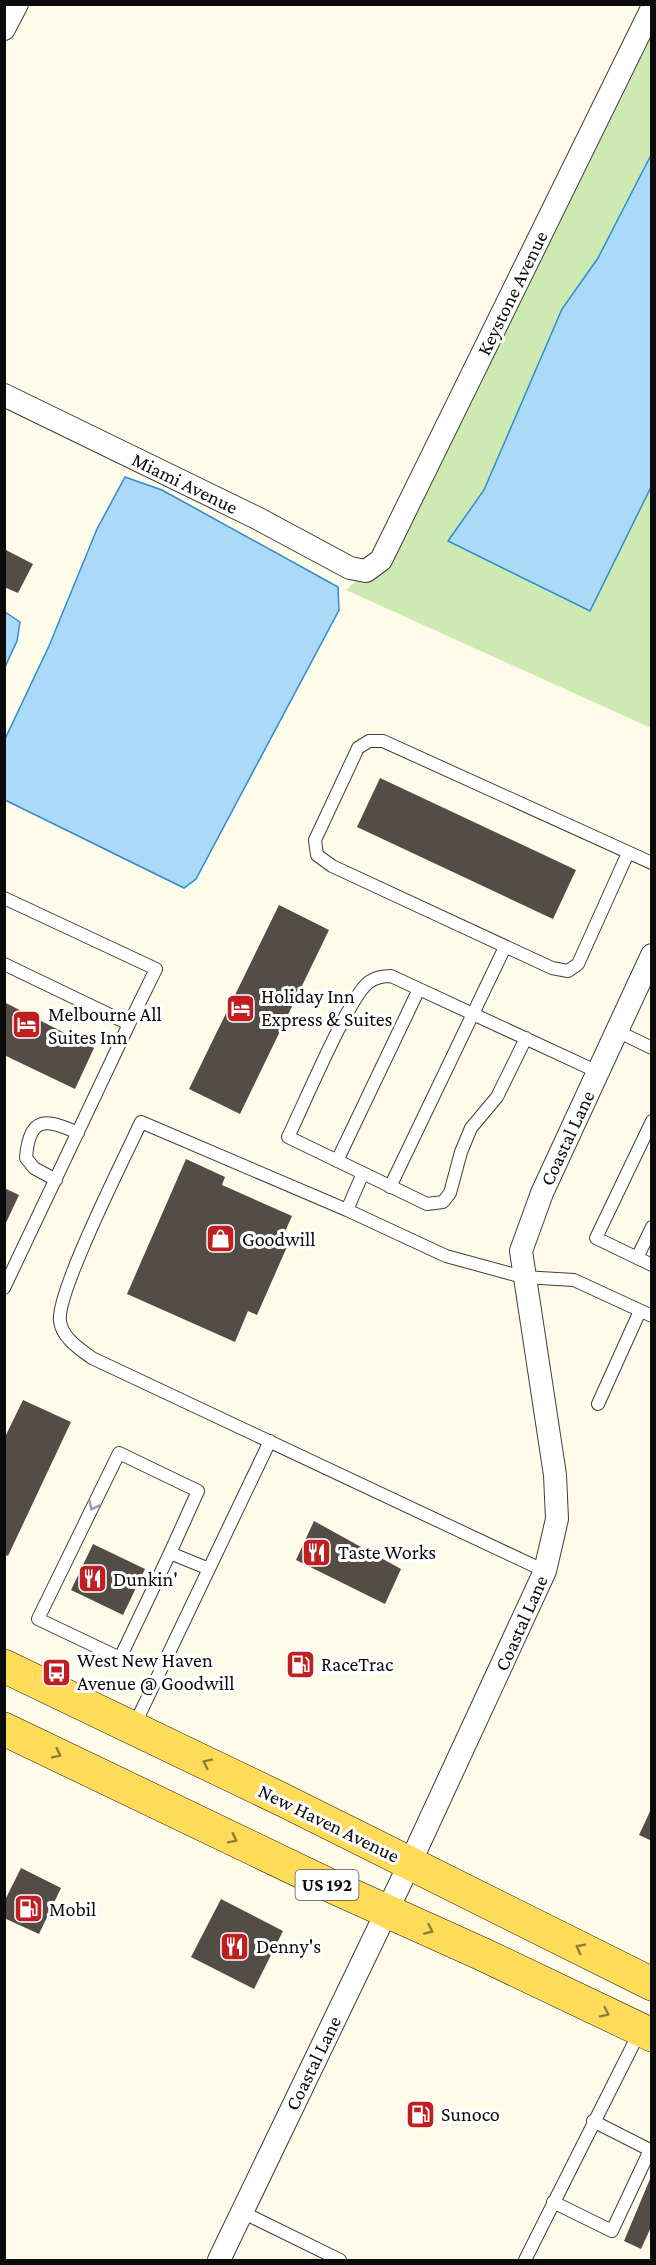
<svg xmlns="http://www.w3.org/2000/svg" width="656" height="2265" font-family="'Crimson Pro',serif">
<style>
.green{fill:#cdeab2}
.water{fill:#abd9f8;stroke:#308bd2;stroke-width:1.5}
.building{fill:#544c47}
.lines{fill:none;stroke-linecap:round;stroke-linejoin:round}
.lane-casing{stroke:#3e3e3e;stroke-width:14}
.street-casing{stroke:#3e3e3e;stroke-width:24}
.primary-casing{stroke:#1c1c1c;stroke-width:34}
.lane{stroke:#fff;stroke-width:12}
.street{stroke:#fff;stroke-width:22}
.primary{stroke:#fedc5a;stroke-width:33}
.oneway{stroke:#9d9d9d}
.oneway2{stroke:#917e36}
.labels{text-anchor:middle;stroke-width:6;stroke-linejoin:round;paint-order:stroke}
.shield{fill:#fff;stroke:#545454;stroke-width:1.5}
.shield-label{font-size:18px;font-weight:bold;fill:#0b0b0b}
.street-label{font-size:20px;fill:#0b0b0b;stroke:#fff}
.poi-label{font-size:20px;fill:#0b0b0b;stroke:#fff;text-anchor:start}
</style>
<rect width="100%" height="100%" fill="#fffbe9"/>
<path class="green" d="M651,9V155L598,258L562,309L484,490L448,541L590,610L651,487V728L346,590L377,562Z"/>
<path class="water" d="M651,155V487L590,611L448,541L484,490L562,309L598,258Z
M125,477L162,490L338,587L339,610L196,879L184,888L5,800V739L49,646L97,529Z
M5,612L20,622L17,641L5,667Z"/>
<path class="building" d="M4,549L33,564L18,593L4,587Z
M380,778L576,870L553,919L357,827Z
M279,905L329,930L240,1114L189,1089Z
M4,1002L94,1048L75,1089L4,1055Z
M186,1159L225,1177L222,1185L292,1216L283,1236L290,1240L257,1315L248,1311L235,1342L127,1294Z
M4,1188L19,1195L4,1227Z
M23,1400L71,1422L8,1556L4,1554V1439Z
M314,1521L401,1569L385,1604L296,1560Z
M93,1544L145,1569L123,1615L71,1590Z
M652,1807V1841L639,1835Z
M21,1868L61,1888L39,1934L4,1918V1902Z
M221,1899L283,1931L254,1989L191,1957Z
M650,2179L652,2225L641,2249L624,2241Z"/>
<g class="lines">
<defs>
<path id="lane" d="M628,853L578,964L568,971L552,968L332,866L317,855L315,840L358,748L369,741H383L652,863
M4,898L156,969L129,1024
M4,964L129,1024L4,1288
M617,1031L652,1048
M526,1038L497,1097L471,1128L461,1152L450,1193L443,1202L427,1204L288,1137C302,1109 349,996 369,982C376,977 383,976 391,976C460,1008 529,1040 598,1072
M652,1121L596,1238L652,1265
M337,1161L419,989
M56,1180L34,1168L26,1158C29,1116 46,1118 78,1133
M390,1187L505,947
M347,1210L363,1173
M637,1258L652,1227
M598,1404L640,1311
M170,1553L120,1658L38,1619L119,1453L198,1491L170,1553L209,1569
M545,1571L92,1358C80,1349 62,1338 60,1321C56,1293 125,1157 141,1122L347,1210L446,1256L523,1277L574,1280L652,1316
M134,1726L270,1441
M553,2202L612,2231L650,2150L593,2121
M242,2212L340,2260
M525,2260L640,2031"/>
<path id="street" d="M4,29L17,4
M4,395L257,518L350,568L366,571L381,560L652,8
M219,2260L410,1863L545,1571L557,1519L555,1475L521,1251L542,1193L652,955"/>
<path id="primary" d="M4,1666L281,1799L652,1984
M4,1729L331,1886L482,1954L652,2035"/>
</defs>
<use href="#lane" class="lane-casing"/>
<use href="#street" class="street-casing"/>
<use href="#primary" class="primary-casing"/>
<use href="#lane" class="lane"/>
<use href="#street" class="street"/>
<use href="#primary" class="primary"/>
</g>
<defs><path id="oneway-chevron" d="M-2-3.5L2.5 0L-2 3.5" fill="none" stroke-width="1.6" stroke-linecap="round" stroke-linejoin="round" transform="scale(1.5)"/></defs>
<use class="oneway" href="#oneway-chevron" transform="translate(93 1506) rotate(116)"/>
<g class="oneway2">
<use href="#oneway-chevron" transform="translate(57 1754) rotate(26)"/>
<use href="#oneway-chevron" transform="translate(207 1763) rotate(-154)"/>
<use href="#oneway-chevron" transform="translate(233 1839) rotate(26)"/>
<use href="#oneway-chevron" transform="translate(429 1930) rotate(24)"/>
<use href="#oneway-chevron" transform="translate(580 1948) rotate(-153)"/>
<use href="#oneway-chevron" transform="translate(605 2013) rotate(26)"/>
</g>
<defs>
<symbol id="hotel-square" viewBox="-11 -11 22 22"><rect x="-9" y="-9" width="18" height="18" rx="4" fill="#bf1f20" stroke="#fff"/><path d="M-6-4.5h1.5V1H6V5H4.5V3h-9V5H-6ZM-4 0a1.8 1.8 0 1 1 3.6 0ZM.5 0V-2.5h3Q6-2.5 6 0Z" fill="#fff"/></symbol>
<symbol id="shop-square" viewBox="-11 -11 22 22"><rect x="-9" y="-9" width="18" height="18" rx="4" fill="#bf1f20" stroke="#fff"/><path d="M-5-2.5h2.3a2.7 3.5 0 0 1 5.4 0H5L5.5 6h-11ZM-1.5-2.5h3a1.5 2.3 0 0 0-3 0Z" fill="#fff"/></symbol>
<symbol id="restaurant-square" viewBox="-11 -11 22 22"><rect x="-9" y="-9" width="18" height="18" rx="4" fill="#bf1f20" stroke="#fff"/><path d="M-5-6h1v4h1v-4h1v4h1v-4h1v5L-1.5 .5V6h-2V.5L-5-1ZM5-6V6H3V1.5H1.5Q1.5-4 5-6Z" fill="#fff"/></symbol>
<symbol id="fuel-square" viewBox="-11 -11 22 22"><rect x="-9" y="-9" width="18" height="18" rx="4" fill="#bf1f20" stroke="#fff"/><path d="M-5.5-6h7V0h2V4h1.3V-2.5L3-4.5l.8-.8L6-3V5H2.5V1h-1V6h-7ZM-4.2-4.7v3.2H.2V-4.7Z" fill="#fff"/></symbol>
<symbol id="bus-square" viewBox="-11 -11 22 22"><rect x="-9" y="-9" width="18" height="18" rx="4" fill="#bf1f20" stroke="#fff"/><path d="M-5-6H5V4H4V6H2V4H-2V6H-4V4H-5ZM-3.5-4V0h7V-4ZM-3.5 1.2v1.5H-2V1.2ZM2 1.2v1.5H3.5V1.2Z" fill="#fff"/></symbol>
</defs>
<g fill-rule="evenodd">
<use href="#hotel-square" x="224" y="992" width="33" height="33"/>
<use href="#hotel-square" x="10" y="1008" width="33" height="33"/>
<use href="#shop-square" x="204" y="1222" width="33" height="33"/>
<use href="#restaurant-square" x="300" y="1536" width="33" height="33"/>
<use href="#restaurant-square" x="76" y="1562" width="33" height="33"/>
<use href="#fuel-square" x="284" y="1648" width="33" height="33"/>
<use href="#bus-square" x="40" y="1656" width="33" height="33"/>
<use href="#fuel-square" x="12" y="1892" width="33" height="33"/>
<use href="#restaurant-square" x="218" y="1930" width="33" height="33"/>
<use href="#fuel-square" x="404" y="2098" width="33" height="33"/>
</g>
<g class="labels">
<rect class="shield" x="295.5" y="1870" width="63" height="30" rx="4.5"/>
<g class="shield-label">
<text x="327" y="1891">US 192</text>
</g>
<g class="street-label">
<text transform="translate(512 293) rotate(-64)" y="7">Keystone Avenue</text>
<text transform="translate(185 483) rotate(26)" y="7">Miami Avenue</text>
<text transform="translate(567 1138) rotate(-65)" y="7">Coastal Lane</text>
<text transform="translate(521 1623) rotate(-66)" y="7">Coastal Lane</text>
<text transform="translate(329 1823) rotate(26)" y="7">New Haven Avenue</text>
<text transform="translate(313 2063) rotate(-64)" y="7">Coastal Lane</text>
</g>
<g class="poi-label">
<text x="261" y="1003">Holiday Inn<tspan x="261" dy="23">Express &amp; Suites</tspan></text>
<text x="48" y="1021">Melbourne All<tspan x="48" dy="23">Suites Inn</tspan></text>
<text x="242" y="1246">Goodwill</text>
<text x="338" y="1559">Taste Works</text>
<text x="113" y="1586">Dunkin'</text>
<text x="77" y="1667">West New Haven<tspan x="77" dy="23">Avenue @ Goodwill</tspan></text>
<text x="321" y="1671">RaceTrac</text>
<text x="49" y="1916">Mobil</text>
<text x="256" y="1953">Denny's</text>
<text x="441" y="2121">Sunoco</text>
</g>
</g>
<rect width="656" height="2265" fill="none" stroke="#0b0b0b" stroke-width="12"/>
</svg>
